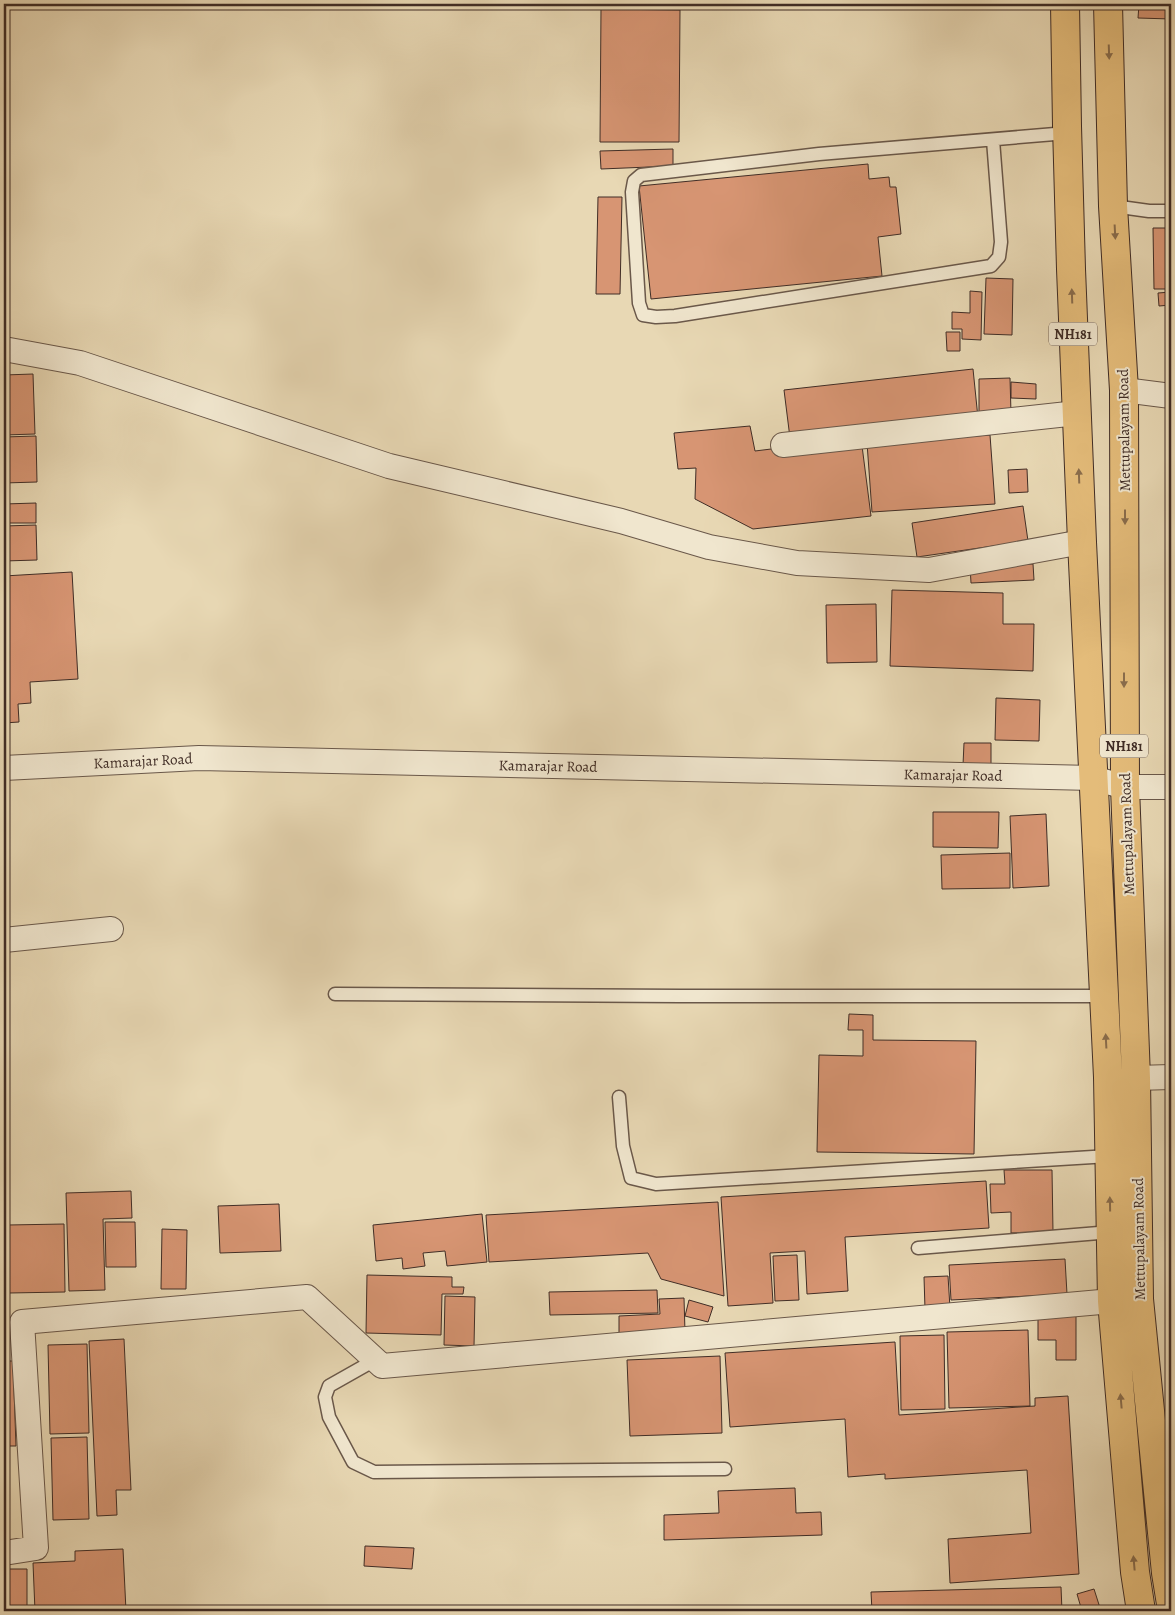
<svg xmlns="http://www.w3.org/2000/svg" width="1175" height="1615" font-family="Alegreya,serif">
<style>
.building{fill:#d79573;stroke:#402d26}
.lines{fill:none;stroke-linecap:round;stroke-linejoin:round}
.service-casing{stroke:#6a584a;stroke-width:15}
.minor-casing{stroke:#6a584a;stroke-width:26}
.trunk-casing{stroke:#402d26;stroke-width:30}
.service{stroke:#f0e6ce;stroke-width:12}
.minor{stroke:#f0e6ce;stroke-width:24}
.trunk{stroke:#e4bc7a;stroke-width:28}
.oneway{fill:#8a6d4c}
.labels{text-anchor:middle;stroke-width:4;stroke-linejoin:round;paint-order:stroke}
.shield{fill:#f0e6ce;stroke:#756458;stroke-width:1}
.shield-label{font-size:14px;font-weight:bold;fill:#402d26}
.street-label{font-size:15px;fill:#402d26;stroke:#f0e6ce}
</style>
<rect width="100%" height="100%" fill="#e8d8b4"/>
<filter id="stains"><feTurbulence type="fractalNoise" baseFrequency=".004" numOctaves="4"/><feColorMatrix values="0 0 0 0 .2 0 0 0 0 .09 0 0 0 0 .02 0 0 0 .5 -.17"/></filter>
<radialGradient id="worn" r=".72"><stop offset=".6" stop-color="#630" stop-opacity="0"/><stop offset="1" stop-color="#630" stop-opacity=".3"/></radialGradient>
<path class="building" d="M1139,4H1171V19L1138,18Z
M601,9L680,10L679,142H600Z
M673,149V166L601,169L600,151Z
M868,164L869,179L889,177L890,187H896L901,234L878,237L882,276L651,299L639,186Z
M598,197H622L620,294H596Z
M1153,228H1171V289H1154Z
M986,278L1013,279L1012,335L984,334Z
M970,291L982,292L981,340L962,339V329H952V312L970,313Z
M1171,292V305L1159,306L1158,293Z
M946,332H960V351H947Z
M973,369L978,418L790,438L784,390Z
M33,374L35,434L4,435V375Z
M1010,378L1011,413L979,414V379Z
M1011,382L1036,384V399L1011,398Z
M750,426L755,451L861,438L871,516L753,529L695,499L696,468L678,469L674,433Z
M990,435L995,504L872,512L867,443Z
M36,436L37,482L4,483V437Z
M1027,469L1028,492L1009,493L1008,470Z
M36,503V523H4V504Z
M1023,506L1028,541L917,557L912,523Z
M36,525L37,560L4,561V526Z
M1033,564L1034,580L971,583L970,566Z
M72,572L78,679L30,682L31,703L18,704L19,722L4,723V576Z
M892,590L1003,593V624H1034L1033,671L890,666Z
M876,604L877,662L827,663L826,605Z
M996,698L1040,700L1039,741L995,740Z
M964,743H991V766L963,765Z
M933,812H999L998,848L933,847Z
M1046,814L1049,886L1013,888L1010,816Z
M1010,853V888L942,889L941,855Z
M849,1014L873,1015V1040L976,1041L974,1154L817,1152L819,1055L863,1056V1030H848Z
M1004,1170H1052L1053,1232L1011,1233V1212L991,1213L990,1184H1005Z
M986,1181L989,1228L845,1237L848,1291L807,1294L805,1251L770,1253L773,1303L728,1306L721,1197Z
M131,1191L132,1218L103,1219L105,1290L69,1291L66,1193Z
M718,1202L724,1296L661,1279L648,1253L489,1262L486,1215Z
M279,1204L281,1251L220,1253L218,1206Z
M482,1214L487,1262L447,1266L445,1251L423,1253L425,1266L403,1269L402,1258L376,1261L373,1225Z
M4,1216H7L5,1285H4Z
M105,1222H135L136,1267H106Z
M64,1224L65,1292L9,1293L8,1225Z
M162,1229L187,1230L186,1289H161Z
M797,1255L799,1300L775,1301L773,1256Z
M1065,1259L1067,1294L951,1300L949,1265Z
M367,1275L452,1277V1287H464L463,1294H442L441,1335L366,1333Z
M948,1276L950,1308L925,1309L924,1277Z
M657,1290L658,1313L550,1315L549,1292Z
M445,1296L475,1297L474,1346L444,1345Z
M684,1298L685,1332L619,1334V1316L660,1314L659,1299Z
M689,1300L713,1307L708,1322L685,1316Z
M1038,1312H1076V1360H1056V1340H1038Z
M1028,1330L1030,1406L949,1408L947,1332Z
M944,1335L945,1409L901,1410L900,1336Z
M124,1339L131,1490H116L117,1515L97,1516L89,1341Z
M895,1342L899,1415L1035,1406V1398L1068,1396L1079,1574L950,1583L948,1539L1031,1533L1027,1470L885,1479V1474L848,1477L845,1419L730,1427L725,1353Z
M87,1344L89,1433L50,1434L48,1345Z
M720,1356L722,1433L630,1436L627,1360Z
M4,1361H13L16,1446H4Z
M87,1437L89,1519L53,1520L51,1438Z
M795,1488L796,1513L821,1512L822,1535L664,1540V1515L719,1513L718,1491Z
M365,1546L414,1548L412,1569L364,1566Z
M123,1549L126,1611H35L33,1563L75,1561V1551Z
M4,1569H27V1611H4Z
M1061,1587L1062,1611H872L871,1592Z
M1094,1589L1101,1611H1082L1077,1594Z"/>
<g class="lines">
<defs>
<path id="service" d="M993,140L1001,242L999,257L991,266L675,316L656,317L643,315L639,303L632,192L634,181L641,175L819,154L1067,133
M1113,206L1149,211H1171
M335,994L680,996H1104
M619,1097L623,1146L631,1178L656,1184L1109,1156
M918,1248L1111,1232
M375,1360L329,1386L325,1397L329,1417L353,1462L374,1472L725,1469"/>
<path id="minor" d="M4,349L80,363L389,466L621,521L709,547L797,563L929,570L1082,542
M1124,390L1171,396
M783,445L1077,413
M4,768L199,758L1093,778L1125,787H1171
M4,940L111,929
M1136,1078L1171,1077
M4,1553L36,1548L22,1322L307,1297L382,1366L1112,1301"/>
<path id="trunk" d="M1065,4L1067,126L1071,269L1082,542L1108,1077L1112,1301L1135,1572L1141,1611
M1108,4L1113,206L1124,390L1125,787L1136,1078L1139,1299L1166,1573L1171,1604"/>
</defs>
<use href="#service" class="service-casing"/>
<use href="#minor" class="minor-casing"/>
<use href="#trunk" class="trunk-casing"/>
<use href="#service" class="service"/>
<use href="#minor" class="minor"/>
<use href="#trunk" class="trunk"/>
</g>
<defs><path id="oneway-solid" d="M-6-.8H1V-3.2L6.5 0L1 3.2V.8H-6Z" transform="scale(1.25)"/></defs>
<g class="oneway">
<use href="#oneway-solid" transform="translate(1109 52) rotate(88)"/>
<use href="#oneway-solid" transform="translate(1115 232) rotate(87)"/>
<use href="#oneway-solid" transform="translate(1072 296) rotate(-92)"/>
<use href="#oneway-solid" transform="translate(1079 476) rotate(-92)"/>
<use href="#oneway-solid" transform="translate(1125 517) rotate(90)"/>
<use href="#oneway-solid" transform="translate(1124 680) rotate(90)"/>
<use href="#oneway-solid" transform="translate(1106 1041) rotate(-93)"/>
<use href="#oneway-solid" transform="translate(1110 1204) rotate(-91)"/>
<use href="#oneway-solid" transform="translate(1121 1401) rotate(-95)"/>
<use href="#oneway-solid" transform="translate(1134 1563) rotate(-95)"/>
</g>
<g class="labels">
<g class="shield">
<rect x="1049" y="322.5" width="48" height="23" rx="4"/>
<rect x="1100" y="734.5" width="48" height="23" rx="4"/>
</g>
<g class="shield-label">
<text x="1073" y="339">NH181</text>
<text x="1124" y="751">NH181</text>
</g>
<g class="street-label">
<text transform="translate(1124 430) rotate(-91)" y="5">Mettupalayam Road</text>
<text transform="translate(143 761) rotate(-3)" y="5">Kamarajar Road</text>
<text transform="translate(548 766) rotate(1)" y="5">Kamarajar Road</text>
<text transform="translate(953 775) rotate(1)" y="5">Kamarajar Road</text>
<text transform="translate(1127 834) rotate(-92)" y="5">Mettupalayam Road</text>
<text transform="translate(1139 1239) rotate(-91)" y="5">Mettupalayam Road</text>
</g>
</g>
<rect width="1175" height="1615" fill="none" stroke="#e8d8b4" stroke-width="20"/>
<rect x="5" y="5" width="1165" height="1605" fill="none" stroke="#402d26" stroke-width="2.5"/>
<rect x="10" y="10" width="1155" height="1595" fill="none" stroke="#402d26"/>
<rect width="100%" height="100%" filter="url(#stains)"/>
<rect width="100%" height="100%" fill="url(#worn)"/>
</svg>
